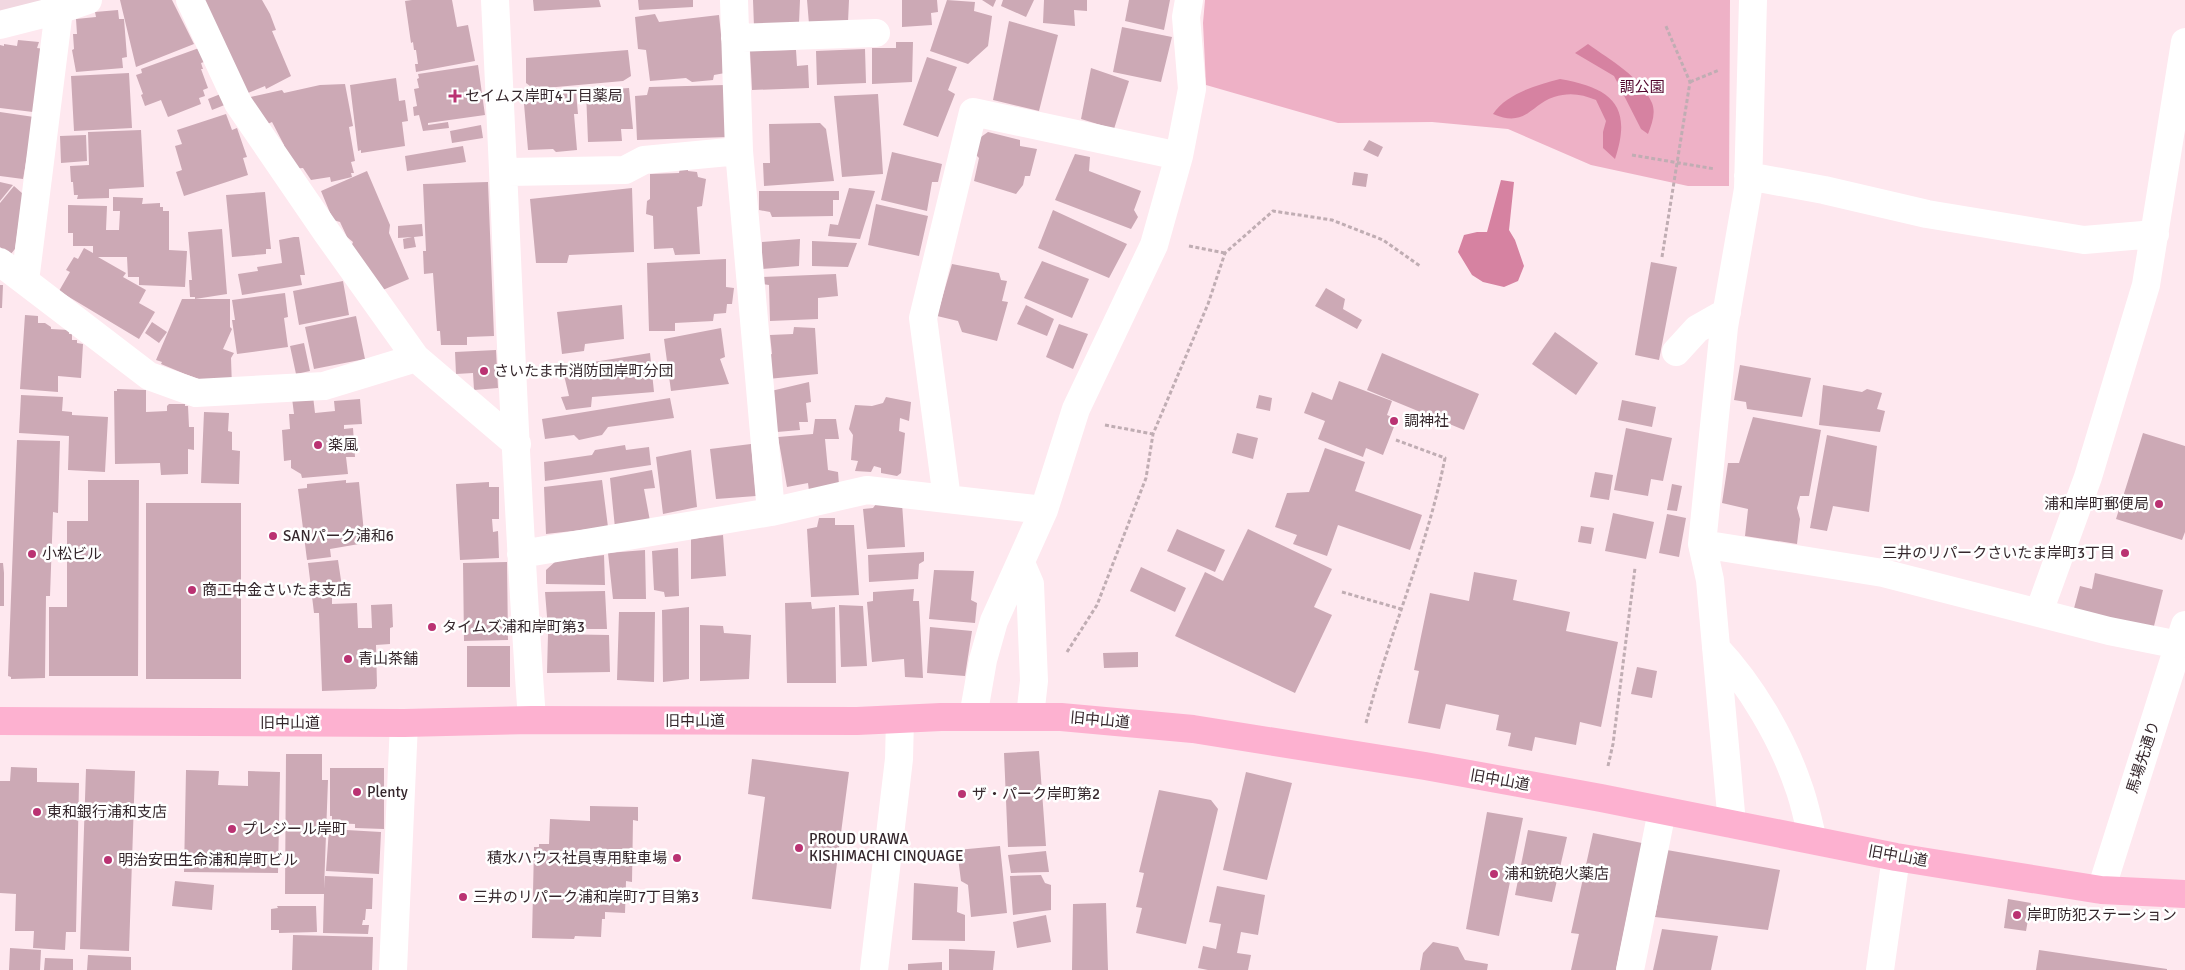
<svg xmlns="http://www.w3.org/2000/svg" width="2185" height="970" font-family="Signika,'Noto Sans JP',sans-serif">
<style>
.built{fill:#f1d7e0}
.green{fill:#eeb1c6}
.water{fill:#d682a1}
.building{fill:#cca9b5}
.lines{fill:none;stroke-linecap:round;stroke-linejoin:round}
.path{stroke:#c0adb3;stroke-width:3;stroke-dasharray:4 2.5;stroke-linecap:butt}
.minor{stroke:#fff;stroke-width:28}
.major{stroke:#fdb1d0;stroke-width:28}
.poi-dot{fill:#ba3272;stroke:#fff;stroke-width:2}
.labels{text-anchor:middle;stroke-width:5;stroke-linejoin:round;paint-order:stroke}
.park-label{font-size:15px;fill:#52052d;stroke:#fff}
.poi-label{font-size:15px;fill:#35272c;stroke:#fff;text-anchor:start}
.street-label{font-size:15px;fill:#35272c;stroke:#fff}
</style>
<rect width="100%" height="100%" fill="#fee8ef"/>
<path class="built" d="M0,0H45L0,12Z"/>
<path class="green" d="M1205,0H1730L1729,186H1688L1591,165L1508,129L1432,122L1338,123L1206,85L1203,23Z"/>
<path class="water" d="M1588,44C1610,60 1641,77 1652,103C1656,113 1652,124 1648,134L1641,129L1614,76L1575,53Z
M1560,79C1611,88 1633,105 1615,159L1603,148V132L1606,121L1596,100C1582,94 1569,92 1554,97C1530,105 1526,128 1493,114C1507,93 1537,85 1560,79Z
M1501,180L1514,182L1509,230L1515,240L1524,266L1518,281L1504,287L1483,282L1472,275L1458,252L1464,235L1477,232H1487Z"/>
<path class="building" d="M120,0H172L194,44L136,67Z
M200,0H262L270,14L276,30L272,31L291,76L266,89L265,86L248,93Z
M412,0H452L457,27L468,25L475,61L416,72L415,64H418L416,50H414L413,42L411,43L405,1Z
M533,0H599L601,7L534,11Z
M638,0H693V7L639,10Z
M753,0H800L799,23L754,27Z
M807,0H849L848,22L809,24Z
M902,0H937L938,12L931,13L932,25L902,27Z
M947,0L975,2L974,11L992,16L988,46L968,64L930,51Z
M982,0H996L993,7Z
M1003,0H1034L1026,17L1001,6Z
M1044,0H1087V11L1074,10L1075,26L1043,23Z
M1129,0H1170L1164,30L1125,21Z
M118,10L119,19H124L127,57L122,58L123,68L76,72L72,50L74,49L73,34H77L76,19L96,17L95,12Z
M655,14L659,22L719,15L725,73L714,75L713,80L692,82L686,78L650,81L646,50L638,49L635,17Z
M1009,21L1058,35L1039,111L993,100Z
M1122,27L1172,37L1161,82L1113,72Z
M18,40L39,42L37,48L44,49L33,112L0,108V45L4,46V44L17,46Z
M896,42H913L912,82L872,84V48H896Z
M199,48L204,62L201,63L203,69H201L208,88L203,90L205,96L199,98L201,104L168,117L161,100L145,106L141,95L143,94L136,75L142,73L141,69Z
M865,49L866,83L817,85L816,51Z
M628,50L631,76L623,81L534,89L526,83V58Z
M796,50L797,66L808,65L809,88L752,90L750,51Z
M927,57L957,67L948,90L955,94L938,137L903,125Z
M478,65L485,115L428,123V125L448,122L449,128L423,131L419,115L414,116L413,107L417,106L414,89L419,88L417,79L419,78L418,74Z
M1091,68L1129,81L1114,129L1081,119Z
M129,73L132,128L74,131L71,76Z
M396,78L399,101L405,100L408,121L402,122L405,146L361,153V150L358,151L350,85Z
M345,84L353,126L349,127L355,161L351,162L354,173H351L352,177L331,182L330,177L311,180L303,168L291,169L284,157V145L272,122L263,126L246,98L282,90L284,93L320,85Z
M725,85L728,137L637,140L635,96L647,95L649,87Z
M629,88L633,129H621L622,141L588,142L586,91Z
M576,92L578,114H574L577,150L556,152L553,149L528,150L524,104L530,103L532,94Z
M223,93L227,104L212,110L208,99Z
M878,94L883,174L842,177L834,96Z
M0,112L34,117L23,179L0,176Z
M226,114L232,130L237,128L247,157L243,158L248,175L184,196L176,172L182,170L175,146L182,144L177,130Z
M820,123L826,129L834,181L764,186L763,163H770L769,124Z
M481,125L483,138L452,143L450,131Z
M141,130L144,187L109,189V198L77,199L78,195H74L73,182H71L70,166L89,165L88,132Z
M988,132L1020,140V146L1037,149L1030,176H1025L1023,185L1016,194L974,181L979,158L975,154L978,139Z
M86,135L87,161L61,163L60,136Z
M1369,140L1383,147L1378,157L1363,150Z
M463,146L466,162L407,171L405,156Z
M892,152L942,164L938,182H932L927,211L881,200Z
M1075,154L1090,157L1089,171L1141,191L1134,210L1138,217L1131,229L1055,200Z
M688,166V171L697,172L698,177L706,179L702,206L697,207L700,254L675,255L673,248L654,249L653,216L646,214L647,201L650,199V174L679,173L680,167Z
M367,171L390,225L389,233L409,279L378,292L360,256L355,254L351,247L353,242L347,237L340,222L333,220L321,191Z
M1354,172L1368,174L1366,187L1352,185Z
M0,182L13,185L0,201Z
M488,182L494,336L467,337V345H441L440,331H437L433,273L424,274L423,251H426L423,184Z
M14,186L23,194L15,249L10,255L0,247V203Z
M632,188L634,252L569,255L567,263H536L530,199Z
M849,188L875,191L860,239L828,236L830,224L838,225Z
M759,191H839V200H833V216L772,217L770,212L759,210Z
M265,192L271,249H266V254L232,257L226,195Z
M113,197L143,198L142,204L160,203V207H163V211H169V250L187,251L185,287L139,285V277H128L127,257H98L126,273L123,277L146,290L139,303L155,312L139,339L59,291L70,272L66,270L74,257L78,259L84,248L93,253V246H73V233H68V205L107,206L106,230H119L120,211H113Z
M876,204L928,216L919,256L868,245Z
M1053,210L1127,244L1109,278L1038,248Z
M422,224L423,236L414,237L416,247L404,249L403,239L412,237L398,238V226Z
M222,229L227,294L195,299V297H190L189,280H192L188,232Z
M294,237H299L305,275H300L302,285L242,295L238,274L258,271L257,267L282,263L279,240Z
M800,239L799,266L762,269V242Z
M812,241L857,243L848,267L812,266Z
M726,259V287L734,288L732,304H727L726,313L714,314L713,321L675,323V331H649L647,263Z
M1042,261L1089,279L1072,318L1024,298Z
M1651,262L1677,267L1659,360L1635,355Z
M952,264L999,273L1001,280L1007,281L1002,301L1008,302L997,341L962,332L958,321L937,316Z
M836,274L838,296L818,298V319L770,321L769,285L762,284L760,277Z
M343,281L349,315L299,325L293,291Z
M0,285H3L2,308H0Z
M1326,288L1345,299L1343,309L1362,320L1357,329L1315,306Z
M285,293L288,317L284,318L288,347L237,354L232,320H235L232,300Z
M182,299H230V327L232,329L223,349L234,353L231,358L232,388L216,385L185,374L161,364L162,362L156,360Z
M622,305L624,339L585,344L584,351L562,354L557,312Z
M1026,305L1054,319L1047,336L1017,324Z
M25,315L38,316V323H45L51,327V329L69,330V334H72V340H77V343L83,344L81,378L58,376V392L20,389Z
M356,316L365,359L314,369L305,327Z
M152,322L167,332L159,343L145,333Z
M1059,324L1088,334L1073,369L1046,357Z
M794,327L815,328L818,374L768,379L764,356L772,354L770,335L793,334Z
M721,328L725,357L720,359L729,384L671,391L664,339Z
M1555,332L1598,363L1576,395L1532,364Z
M304,343L310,371L296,374L290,346Z
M496,350L498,388L474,390L473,373L456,374L455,352Z
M650,353L654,392L592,397L591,407L566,410L561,397L569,396L562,367Z
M1382,353L1479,394L1464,430L1367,390Z
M1740,365L1811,378L1802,417L1747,409L1746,402L1734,400Z
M1339,381L1392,401L1387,415L1397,419L1383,455L1366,448L1363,457L1318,439L1325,421L1304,413L1312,392L1332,400Z
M809,382L811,402L806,403L808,422H799L800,430L777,432L771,391Z
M1823,385L1862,392L1867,389L1882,393L1877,409L1885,411L1880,432L1819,425Z
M117,389L146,390V412L167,411V406L169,404H185V406H188L189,427H194V450L188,449V474L161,475L160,463L115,464L114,391H117Z
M21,395L63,397L62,411L72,412V415L108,417L105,472L68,470L69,436L19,433Z
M1259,395L1272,398L1270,411L1256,408Z
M313,396L315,413L335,411L334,401L360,399L362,424L344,425V429L353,428L355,457H346L348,474L302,478L301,474L291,468V460L284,461L282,430L290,429L289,414H294L292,398Z
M886,397L911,402L909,421L900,418L899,431L905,433L901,473L897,476L881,473V468L874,466L871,472L855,471L858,461L851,460L853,435L849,429L855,405L872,406L883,403Z
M670,398L674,418L608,427L602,435L579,440L574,435L545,439L542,419Z
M1622,400L1656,407L1652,427L1618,420Z
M204,412L229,413L228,431L232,432V450L240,451L239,484L201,483Z
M1753,417L1821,430L1809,496H1800L1797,508L1800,519L1797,544L1745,536L1748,509L1722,503L1728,463H1739Z
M815,419H836L839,439H825L828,470L838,472L839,485L809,491L808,483L787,487L778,437L813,434Z
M1626,428L1672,438L1663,481L1651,479L1648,496L1614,490Z
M1237,433L1258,438L1253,459L1232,453Z
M2143,433L2185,446V532L2182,540L2116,519Z
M1827,435L1877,446L1869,512L1833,506L1827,531L1810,528Z
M17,440L60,441L58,513L53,512L50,596H46L45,678L11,679V677L8,676Z
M751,444L756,496L716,499L710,449Z
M625,445L626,450L649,447L651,465L545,481L544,462L592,455L595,450Z
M1325,448L1365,462L1355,491L1422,515L1410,550L1338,525L1327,556L1293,544L1297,535L1275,527L1287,493L1309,492Z
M691,450L697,507L663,514L656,457Z
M652,470L655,488L644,489L650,521L615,528L610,478Z
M1595,472L1613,475L1609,500L1590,497Z
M88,480H139L138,676H49V607H67V521H88Z
M346,480V483L359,482L365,543L330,549L331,557L307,560L298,489L307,488V484Z
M602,480L608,527L546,534L544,487Z
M489,482V487H499V519H492L493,532L498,531L499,558L460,560L456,484Z
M1672,484L1682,486L1677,511L1667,510Z
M146,503H241V679H146Z
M902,503L905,547L867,549L863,509L873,508L876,504Z
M1613,513L1654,522L1646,559L1605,551Z
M1667,514L1686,518L1679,557L1659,553Z
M819,518H835V525H854L859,595L811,597L807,529L817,527Z
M1581,526L1594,528L1591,544L1578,542Z
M1177,529L1225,550L1215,572L1167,551Z
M1248,529L1332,569L1314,607L1332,615L1295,693L1175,636L1205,572L1223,581Z
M723,535L726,576L691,579V539Z
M678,548L679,596L665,597L664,592L654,590L652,551Z
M645,550L646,599H613L608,553Z
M924,552V561L919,564L918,579L869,582L868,555Z
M604,555L605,585L546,584V570L556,561Z
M338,560L342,587L332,588V604L357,603L358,628H372L371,605L392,604L393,627L390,628V644L376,645L377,686L375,689L322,691L319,613H314L308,563Z
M507,562L508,640L464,641L463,563Z
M0,563H3L4,573V606H0Z
M1141,567L1186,588L1175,612L1130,591Z
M934,570L974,571L971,600L977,603L975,623L929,619Z
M1474,572L1517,580L1513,600L1570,612L1566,631L1618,642L1601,727L1580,722L1576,745L1535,737L1532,751L1508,746L1511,733L1496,730L1499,715L1446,704L1440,729L1408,723L1419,671L1414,670L1430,593L1469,601Z
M2095,573L2163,590L2153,630L2073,612L2080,586L2092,589Z
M914,589L913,601H919L923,678L905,677L904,659L872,662L867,602L873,601V592Z
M605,591L607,629H548L545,592Z
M811,602L812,609L835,607L836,683H787L785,603Z
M839,605L863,606L867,666L841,667Z
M689,607V679L663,682L662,610Z
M619,612H655L654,682L617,680Z
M700,625L723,626L724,633L751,635L749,679L700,681Z
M930,627L972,631L965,676L927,673Z
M548,634L609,635L610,672L547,673Z
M467,646H510V687H467Z
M1138,652V667L1104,668L1103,653Z
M1637,667L1657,671L1652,698L1631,694Z
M1039,751L1046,846L1008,847L1004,753Z
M286,754H322V780H328L324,889L325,876L373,878L372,909H366L365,920H363L362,925H369L368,934L323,933L324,894H285Z
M752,759L849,772L831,909L752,899L765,797L748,794Z
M11,767L37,768V782L79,783L76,932H66L65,950L33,948L34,931H15L16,894L0,893V781H10Z
M330,768H384V829L355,828V824L332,823V816H330Z
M86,769L135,771L129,951L80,949Z
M186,770L219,771L218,785L248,786V771L280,772L278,873L184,872Z
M1246,772L1292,783L1267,880L1223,870Z
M1159,790L1211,800L1218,809L1186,944L1136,933L1142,908L1136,907L1144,873L1139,872Z
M590,806L638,807V821L633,820L632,882L626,881L625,913L605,912V919H602L601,937L575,936L574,939L532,938L534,847H539V844H549L550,819L590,821Z
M1487,812L1523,818L1499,936L1466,929Z
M329,829L381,832L379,874L326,871Z
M1528,830L1567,837L1552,902L1515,895Z
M1593,833L1642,843L1616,970H1571L1579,934L1571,933Z
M1000,846L1007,913L971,917L968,885L961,881L957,850Z
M1667,850L1780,870L1768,930L1655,917Z
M1046,851L1049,872L1011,873L1008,855Z
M1041,875L1045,883L1051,885V910L1013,915L1010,876Z
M175,881L214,885L212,910L172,906Z
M914,883L958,887L957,912L965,915V941L912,940Z
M1217,886L1265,895L1258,935L1241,932L1237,953L1251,955L1248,970H1208L1198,968L1203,946L1216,949L1221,924L1209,922Z
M2008,899L2031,903L2026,931L2004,928Z
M1106,903L1108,970H1072L1073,904Z
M277,906H316L317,932L279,933V930H271V909L278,908Z
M1046,915L1051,942L1017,948L1013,922Z
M1662,929L1718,936L1711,970H1653Z
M293,935L373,937L372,970H292Z
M1433,942L1458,947L1465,960L1488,964L1487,970H1420L1423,953Z
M10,948L41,950L40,970H9Z
M949,949L995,951L993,970H949Z
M2039,950L2167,969V970H2036Z
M88,955L131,957V970H87Z
M45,958L73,959V970H44Z
M942,962V970H908V964Z"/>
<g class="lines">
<path class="path" d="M1690,82L1719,70
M1632,155L1715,169
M1189,246L1225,253
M1662,257L1690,82L1665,24
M1105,425L1153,434
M1342,592L1401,609
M1067,652L1097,605L1146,478L1153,434L1208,304L1225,253L1273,211L1332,220L1383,240L1420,266
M1366,723C1389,634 1427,549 1445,458L1396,440
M1608,766L1613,744L1635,568"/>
<path class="minor" d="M190,0L238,103L327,233L416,358L517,444
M495,0C507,240 515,480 532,720
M734,0L739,151L771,512
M0,25L59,10L88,0
M735,38L876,33
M504,172L625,170L644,160L739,151
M1748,176L1824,190L1927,214L2084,240L2155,234
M0,262L149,376L196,393L324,386L416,358
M25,281L59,10
M1676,352L1697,329L1727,312
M947,499L923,318L973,112L1179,156
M1702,544L1883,573L2109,631L2179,645
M521,554L771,512L867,490L1044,510
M1021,563L1030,584L1034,681L1030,716
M2039,612L2088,477L2146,285L2185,42
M1716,648C1751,685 1782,738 1798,785C1805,803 1808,822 1813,840
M973,717L983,660L994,621L1044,510L1076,409L1154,245L1179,156L1192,89L1186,17L1189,0
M1732,824L1710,580L1702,544L1724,327L1748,189L1753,0
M2101,890L2185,625
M393,970L404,723
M874,970L899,759L900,719
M1630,970L1662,811
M1880,970L1896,857"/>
<path class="major" d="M0,721L404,723L532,720L857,721L941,717H1061L1193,729L1425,766L1601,798L1896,857L2101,890L2185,894"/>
</g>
<g class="poi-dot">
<path d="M452.5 88.5h5v5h5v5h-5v5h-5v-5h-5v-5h5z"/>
<circle cx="484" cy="371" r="5"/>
<circle cx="1394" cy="421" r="5"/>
<circle cx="318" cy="445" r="5"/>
<circle cx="2159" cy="504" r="5"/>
<circle cx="273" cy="536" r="5"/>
<circle cx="2125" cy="553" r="5"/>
<circle cx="32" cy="554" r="5"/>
<circle cx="192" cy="590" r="5"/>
<circle cx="432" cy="627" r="5"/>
<circle cx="348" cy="659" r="5"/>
<circle cx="357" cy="792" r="5"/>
<circle cx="962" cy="794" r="5"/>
<circle cx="37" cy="812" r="5"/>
<circle cx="232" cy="829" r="5"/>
<circle cx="799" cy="848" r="5"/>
<circle cx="677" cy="858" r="5"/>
<circle cx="108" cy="860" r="5"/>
<circle cx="1494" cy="874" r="5"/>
<circle cx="463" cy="897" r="5"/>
<circle cx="2017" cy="915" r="5"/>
</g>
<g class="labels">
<g class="park-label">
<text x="1642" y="92">調公園</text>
</g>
<g class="poi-label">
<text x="465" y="101">セイムス岸町4丁目薬局</text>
<text x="494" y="376">さいたま市消防団岸町分団</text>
<text x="1404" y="426">調神社</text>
<text x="328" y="450">楽風</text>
<text x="2149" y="509" text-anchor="end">浦和岸町郵便局</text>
<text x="283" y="541">SANパーク浦和6</text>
<text x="2115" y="558" text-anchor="end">三井のリパークさいたま岸町3丁目</text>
<text x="42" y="559">小松ビル</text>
<text x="202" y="595">商工中金さいたま支店</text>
<text x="442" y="632">タイムズ浦和岸町第3</text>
<text x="358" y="664">青山茶舗</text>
<text x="367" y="797">Plenty</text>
<text x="972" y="799">ザ・パーク岸町第2</text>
<text x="47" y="817">東和銀行浦和支店</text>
<text x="242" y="834">プレジール岸町</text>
<text x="809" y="844">PROUD URAWA<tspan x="809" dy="17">KISHIMACHI CINQUAGE</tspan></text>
<text x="667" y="863" text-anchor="end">積水ハウス社員専用駐車場</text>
<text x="118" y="865">明治安田生命浦和岸町ビル</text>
<text x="1504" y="879">浦和銃砲火薬店</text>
<text x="473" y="902">三井のリパーク浦和岸町7丁目第3</text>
<text x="2027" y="920">岸町防犯ステーション</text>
</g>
<g class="street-label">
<text transform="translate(1100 720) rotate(5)" y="5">旧中山道</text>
<text x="695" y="726">旧中山道</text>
<text x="290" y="728">旧中山道</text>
<text transform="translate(2143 757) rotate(-72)" y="5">馬場先通り</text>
<text transform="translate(1500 780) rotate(10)" y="5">旧中山道</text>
<text transform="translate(1898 856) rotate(10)" y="5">旧中山道</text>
</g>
</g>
</svg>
